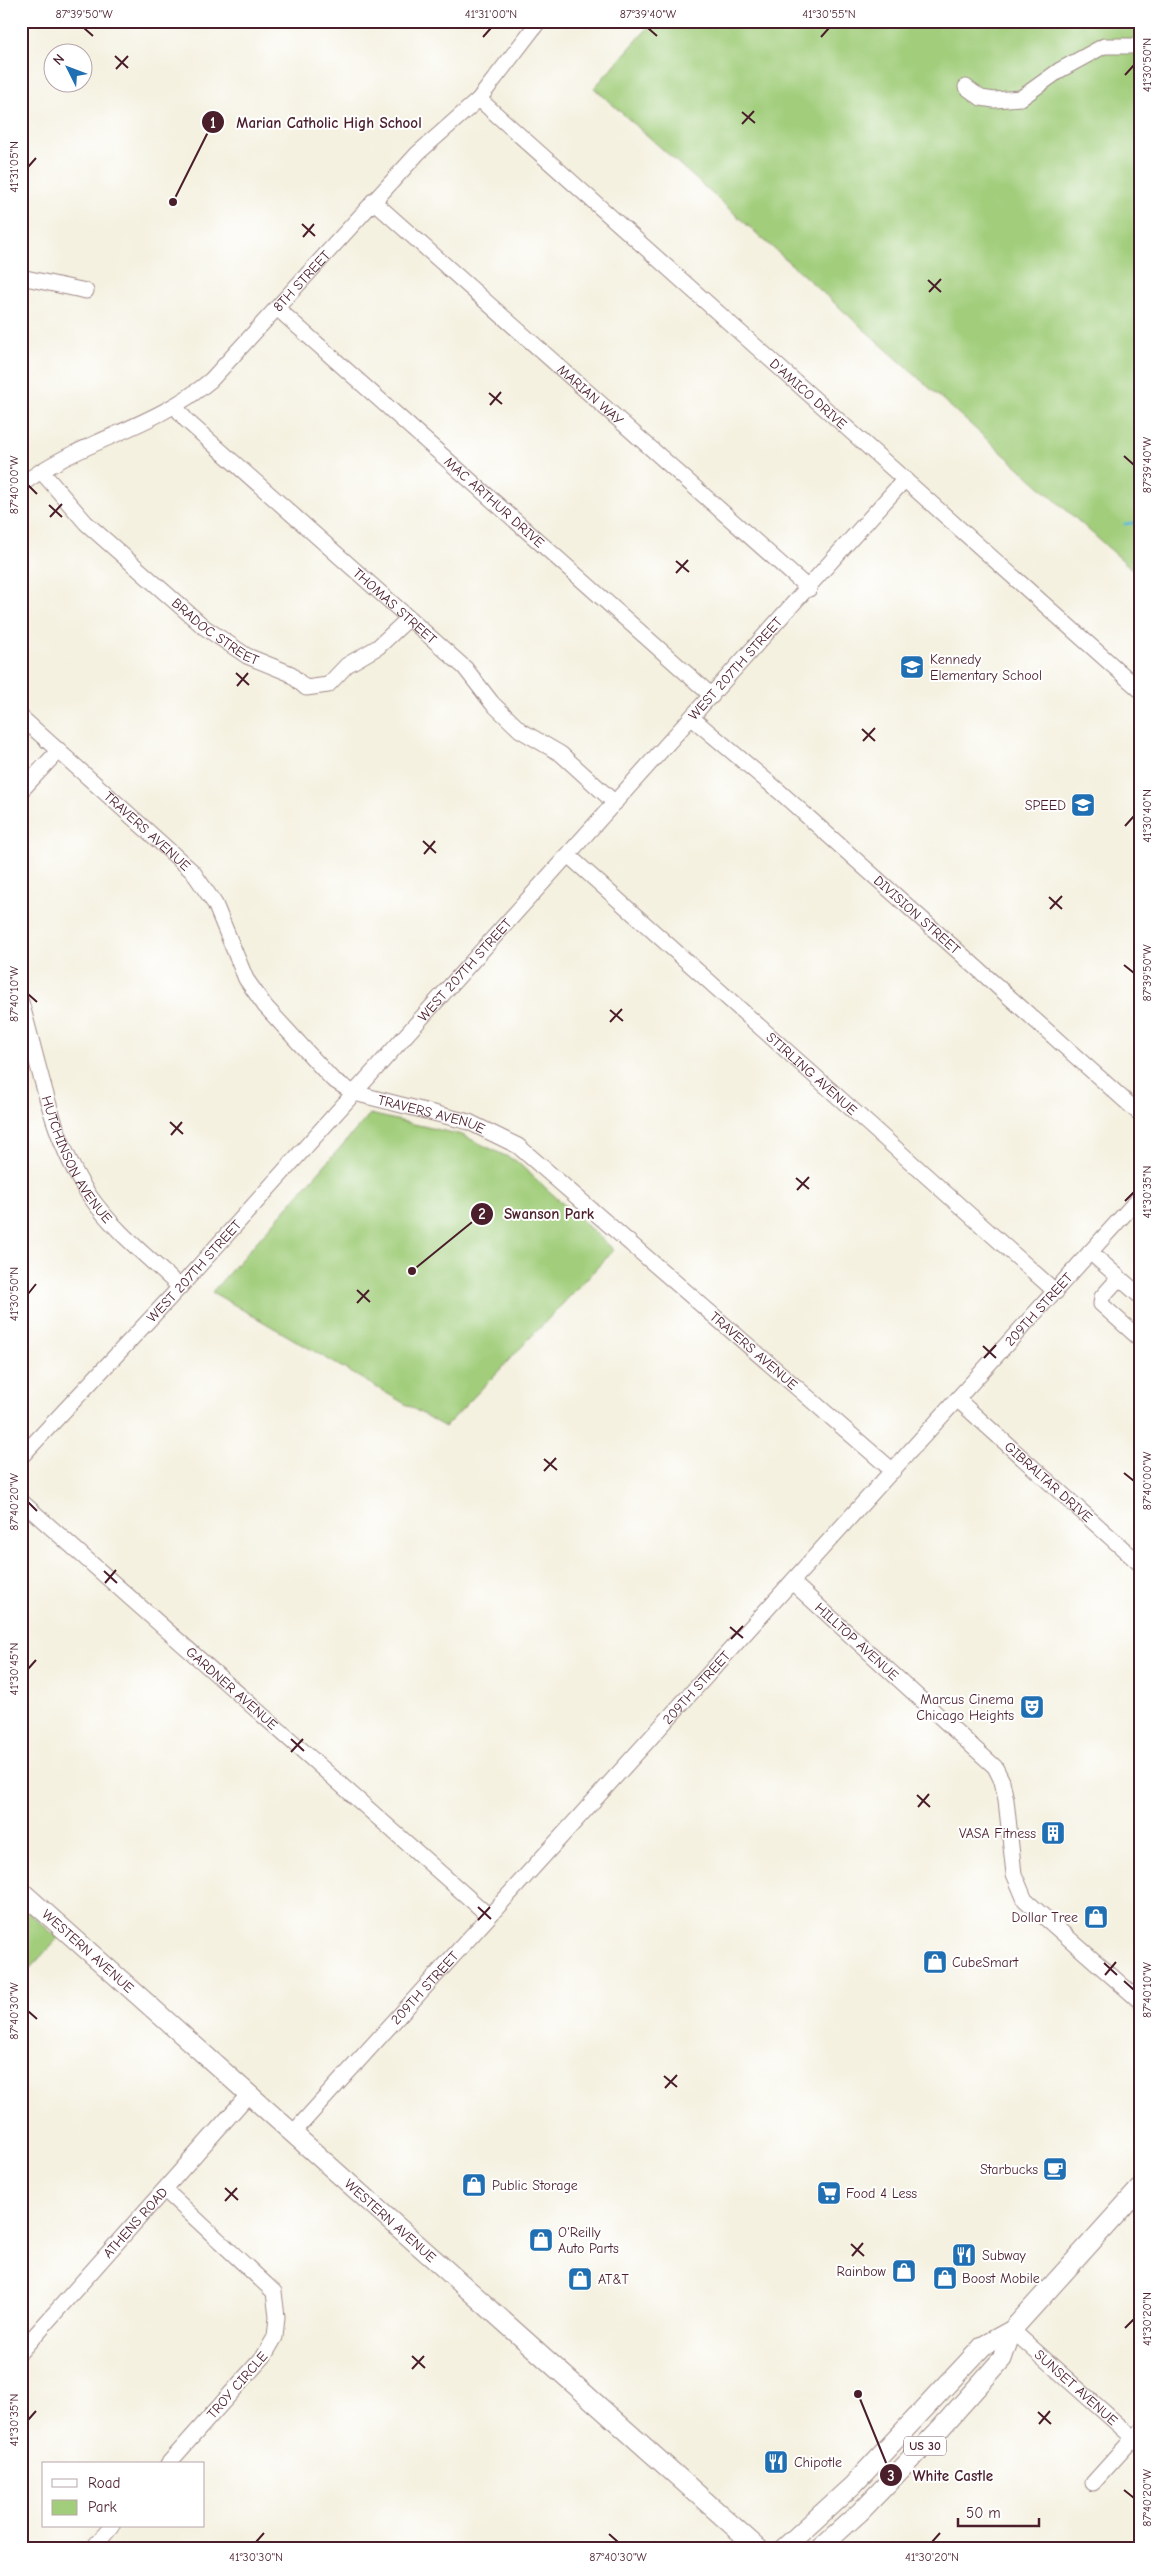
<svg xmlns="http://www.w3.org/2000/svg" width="1161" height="2570" font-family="'Comic Neue',sans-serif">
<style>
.green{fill:#a2ce7b;stroke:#767653}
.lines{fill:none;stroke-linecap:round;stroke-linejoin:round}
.stream{stroke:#55b5d4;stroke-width:3}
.minor-casing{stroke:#9f8886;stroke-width:17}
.major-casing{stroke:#9f8886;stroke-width:21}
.minor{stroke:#fff;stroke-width:15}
.major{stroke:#fff;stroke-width:19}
.ticks{fill:none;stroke:#4a1f2b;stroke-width:2}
.labels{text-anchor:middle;stroke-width:4;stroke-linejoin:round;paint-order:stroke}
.shield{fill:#fff;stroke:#80626b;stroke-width:1}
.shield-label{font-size:12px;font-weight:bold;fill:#4a1f2b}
.street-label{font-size:14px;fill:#4a1f2b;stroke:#fff}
.poi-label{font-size:14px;fill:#4a1f2b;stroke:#fff;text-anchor:start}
.leader{fill:none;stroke:#4a1f2b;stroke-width:2}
.callout-dot{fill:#4a1f2b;stroke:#fff;stroke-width:2}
.mark-label{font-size:15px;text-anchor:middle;font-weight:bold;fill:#fff}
.callout-label{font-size:15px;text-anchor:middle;font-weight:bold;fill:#4a1f2b;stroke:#fff;stroke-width:4;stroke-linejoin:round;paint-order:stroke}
.neatline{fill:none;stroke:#4a1f2b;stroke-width:2}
.ticks-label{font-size:12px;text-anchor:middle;fill:#4a1f2b}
</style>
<rect width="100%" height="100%" fill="#fff"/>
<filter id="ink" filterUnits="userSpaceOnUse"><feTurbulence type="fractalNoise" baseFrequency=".02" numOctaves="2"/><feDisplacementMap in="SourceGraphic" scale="10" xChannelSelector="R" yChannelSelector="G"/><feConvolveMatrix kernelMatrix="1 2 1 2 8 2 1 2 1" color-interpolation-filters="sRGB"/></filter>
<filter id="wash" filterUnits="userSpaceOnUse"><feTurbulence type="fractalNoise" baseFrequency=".0096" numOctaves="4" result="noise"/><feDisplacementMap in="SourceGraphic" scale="20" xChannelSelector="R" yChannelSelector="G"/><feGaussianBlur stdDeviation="1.12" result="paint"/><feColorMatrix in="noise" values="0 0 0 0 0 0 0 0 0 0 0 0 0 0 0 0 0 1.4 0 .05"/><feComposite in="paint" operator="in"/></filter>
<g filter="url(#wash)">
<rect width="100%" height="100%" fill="#f4f1e0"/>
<path class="green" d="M654,21H1140V576L594,88Z
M370,1114L462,1135L516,1161L614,1250L445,1427L212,1292Z
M21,1906L58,1938L21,1978Z"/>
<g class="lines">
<path class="stream" d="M1125,524L1140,522"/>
</g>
</g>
<g filter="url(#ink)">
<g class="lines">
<defs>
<g id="minor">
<path d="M966,87L981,98L994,100L1021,98L1060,70L1104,46H1136L1140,49"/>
<path id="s1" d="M479,99L1140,690"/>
<path id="s2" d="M373,201L809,589"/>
<path d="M21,277L86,291"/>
<path id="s3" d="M278,309L712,696"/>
<path id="s4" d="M176,407L186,420L465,668L492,703L520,730L561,754L615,803"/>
<path id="s5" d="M41,471L86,523L204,627L247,656L289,673L306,688L328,685L347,665L378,647L409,618"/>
<path id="s6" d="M21,485C80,440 153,429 211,380L418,153L479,99L539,21"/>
<path id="s7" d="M21,717L193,872L215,904L246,979L265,1006L332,1079L354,1093L469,1122L518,1146L893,1471"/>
<path id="s8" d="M692,718L780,792L1140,1114"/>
<path d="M21,791L59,750"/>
<path id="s9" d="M569,856L1056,1292"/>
<path id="s10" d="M21,1002C39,1064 52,1141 89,1195C113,1230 149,1258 180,1287"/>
<path d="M1090,1252L1140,1296"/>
<path d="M1119,1278L1102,1297L1101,1304L1140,1339"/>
<path id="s11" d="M958,1400L1140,1564"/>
<path id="s12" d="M21,1457L180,1287L905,479"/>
<path id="s13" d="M21,1501L489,1916"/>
<path id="s14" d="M792,1582L995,1767L1002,1781L1006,1800L1014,1874L1025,1900L1140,2001"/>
<path id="s15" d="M293,2133L1140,1197"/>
<path d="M165,2190L274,2292L277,2317L275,2337L264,2356L168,2464"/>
<path id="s16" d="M1012,2330L1140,2444"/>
<path id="s17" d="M21,2351L249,2094"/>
<path d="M1093,2483L1139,2432"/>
<path d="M92,2549L112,2526"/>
</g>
<g id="major">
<path id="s18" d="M21,1891L759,2549"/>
<path d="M783,2549L853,2485L983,2346L1012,2330L1140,2188"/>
<path d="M819,2549L860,2512L939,2430L1002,2359L1012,2330"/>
</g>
</defs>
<use href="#minor" class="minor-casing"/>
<use href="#major" class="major-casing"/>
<use href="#minor" class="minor"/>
<use href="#major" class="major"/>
</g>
</g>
<path class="ticks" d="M84,28L93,36M648,28L657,36M483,37L491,28M821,37L829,28M115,56L128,68M116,69L128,56M1125,75L1134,65M742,112L755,123M742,124L754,111M28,167L36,158M302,224L315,236M303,237L314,224M928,280L941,292M929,292L941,279M489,393L502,404M490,405L501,392M1124,456L1134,465M28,485L37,494M49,505L62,517M50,517L62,504M676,561L689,572M676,573L688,560M236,673L249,685M237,686L248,673M862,729L875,741M863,741L875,728M1125,826L1134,816M423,841L436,853M424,854L435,841M1049,897L1062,909M1050,909L1062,896M1124,965L1134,973M28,994L37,1002M610,1010L623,1021M610,1022L622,1009M170,1122L183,1134M171,1135L182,1122M796,1178L809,1189M797,1190L809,1177M1125,1201L1134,1192M357,1290L370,1302M28,1294L36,1284M357,1303L369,1290M983,1346L996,1358M984,1358L996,1345M544,1459L557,1470M544,1471L556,1458M1124,1473L1134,1481M28,1502L37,1511M104,1571L117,1583M105,1583L116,1570M730,1627L743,1638M731,1639L743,1626M28,1669L36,1660M291,1739L304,1751M291,1752L303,1739M917,1795L930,1807M918,1807L929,1794M478,1907L491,1919M478,1920L490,1907M1104,1963L1117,1975M1105,1975L1116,1962M1124,1981L1134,1990M28,2011L37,2019M664,2076L677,2087M665,2088L677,2075M225,2188L238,2200M225,2201L237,2188M851,2244L864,2256M852,2256L863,2243M1125,2328L1134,2319M412,2356L425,2368M412,2369L424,2356M1038,2412L1051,2424M28,2420L36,2411M1039,2424L1050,2411M1124,2490L1134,2498M609,2534L618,2542M256,2542L264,2533M932,2542L940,2533"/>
<defs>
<symbol id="school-square" viewBox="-11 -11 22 22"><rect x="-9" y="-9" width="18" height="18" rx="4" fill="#1f6fb2" stroke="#fff"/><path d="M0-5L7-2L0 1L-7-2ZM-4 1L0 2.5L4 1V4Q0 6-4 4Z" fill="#fff"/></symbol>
<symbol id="theatre-square" viewBox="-11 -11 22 22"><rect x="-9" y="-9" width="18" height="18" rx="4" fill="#1f6fb2" stroke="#fff"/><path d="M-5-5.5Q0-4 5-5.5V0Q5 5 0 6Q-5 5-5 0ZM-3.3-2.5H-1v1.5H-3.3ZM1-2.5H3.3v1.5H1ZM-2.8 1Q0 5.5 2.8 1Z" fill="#fff"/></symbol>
<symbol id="building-square" viewBox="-11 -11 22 22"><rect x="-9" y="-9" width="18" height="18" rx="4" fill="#1f6fb2" stroke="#fff"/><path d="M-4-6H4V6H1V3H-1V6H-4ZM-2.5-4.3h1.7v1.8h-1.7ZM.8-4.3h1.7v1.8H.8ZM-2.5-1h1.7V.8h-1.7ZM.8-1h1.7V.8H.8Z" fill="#fff"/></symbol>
<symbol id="shop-square" viewBox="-11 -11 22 22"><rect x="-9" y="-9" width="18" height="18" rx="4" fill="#1f6fb2" stroke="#fff"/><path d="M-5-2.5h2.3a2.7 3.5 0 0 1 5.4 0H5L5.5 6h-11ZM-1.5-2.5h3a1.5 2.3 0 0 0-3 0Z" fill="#fff"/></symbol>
<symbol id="cafe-square" viewBox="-11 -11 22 22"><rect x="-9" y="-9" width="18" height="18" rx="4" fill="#1f6fb2" stroke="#fff"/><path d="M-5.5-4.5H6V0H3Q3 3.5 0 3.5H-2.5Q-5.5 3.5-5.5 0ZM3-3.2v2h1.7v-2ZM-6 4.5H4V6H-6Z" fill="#fff"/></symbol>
<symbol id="supermarket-square" viewBox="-11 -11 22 22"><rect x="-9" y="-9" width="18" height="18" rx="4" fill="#1f6fb2" stroke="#fff"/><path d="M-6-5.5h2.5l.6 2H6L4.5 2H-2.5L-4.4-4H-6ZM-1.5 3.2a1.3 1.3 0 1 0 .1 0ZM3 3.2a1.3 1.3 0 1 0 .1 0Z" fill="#fff"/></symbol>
<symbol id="restaurant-square" viewBox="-11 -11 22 22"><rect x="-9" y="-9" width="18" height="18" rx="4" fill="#1f6fb2" stroke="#fff"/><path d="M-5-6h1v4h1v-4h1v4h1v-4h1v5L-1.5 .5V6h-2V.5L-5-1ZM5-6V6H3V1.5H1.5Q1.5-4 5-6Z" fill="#fff"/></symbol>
</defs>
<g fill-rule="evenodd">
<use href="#school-square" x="898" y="653" width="28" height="28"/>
<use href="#school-square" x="1069" y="791" width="28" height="28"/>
<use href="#theatre-square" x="1018" y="1693" width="28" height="28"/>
<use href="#building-square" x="1039" y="1819" width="28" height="28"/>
<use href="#shop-square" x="1082" y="1903" width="28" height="28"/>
<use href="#shop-square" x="921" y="1948" width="28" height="28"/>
<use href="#cafe-square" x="1041" y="2155" width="28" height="28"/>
<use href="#shop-square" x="460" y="2171" width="28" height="28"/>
<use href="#supermarket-square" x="815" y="2179" width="28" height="28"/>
<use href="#shop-square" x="527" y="2226" width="28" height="28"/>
<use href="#restaurant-square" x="950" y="2241" width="28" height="28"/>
<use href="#shop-square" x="890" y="2257" width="28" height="28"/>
<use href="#shop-square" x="931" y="2264" width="28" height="28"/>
<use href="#shop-square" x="566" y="2265" width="28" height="28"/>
<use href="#restaurant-square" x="762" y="2448" width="28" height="28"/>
</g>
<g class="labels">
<rect class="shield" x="904" y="2436.5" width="42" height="19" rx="4"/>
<g class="shield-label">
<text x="925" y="2450">US 30</text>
</g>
<g class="street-label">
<text dy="5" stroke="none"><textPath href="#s6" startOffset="352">8TH STREET</textPath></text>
<text dy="5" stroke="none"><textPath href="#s1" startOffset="442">D'AMICO DRIVE</textPath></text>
<text dy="5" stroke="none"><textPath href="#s2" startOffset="291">MARIAN WAY</textPath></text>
<text dy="5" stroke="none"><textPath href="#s3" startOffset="290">MAC ARTHUR DRIVE</textPath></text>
<text dy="5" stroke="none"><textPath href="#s4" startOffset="296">THOMAS STREET</textPath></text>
<text dy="5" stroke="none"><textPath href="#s5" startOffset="238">BRADOC STREET</textPath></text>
<text dy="5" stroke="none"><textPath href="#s12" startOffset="1064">WEST 207TH STREET</textPath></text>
<text dy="5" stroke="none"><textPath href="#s7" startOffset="170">TRAVERS AVENUE</textPath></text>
<text dy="5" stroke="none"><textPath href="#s8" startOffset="299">DIVISION STREET</textPath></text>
<text dy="5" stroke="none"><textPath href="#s12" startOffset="659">WEST 207TH STREET</textPath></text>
<text dy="5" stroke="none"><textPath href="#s9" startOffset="326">STIRLING AVENUE</textPath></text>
<text dy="5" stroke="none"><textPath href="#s7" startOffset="590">TRAVERS AVENUE</textPath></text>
<text dy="5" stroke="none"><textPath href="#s10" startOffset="168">HUTCHINSON AVENUE</textPath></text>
<text dy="5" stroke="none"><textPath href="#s12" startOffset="254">WEST 207TH STREET</textPath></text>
<text dy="5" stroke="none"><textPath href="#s15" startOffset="1111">209TH STREET</textPath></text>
<text dy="5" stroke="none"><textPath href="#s7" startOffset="995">TRAVERS AVENUE</textPath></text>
<text dy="5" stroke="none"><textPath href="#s11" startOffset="122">GIBRALTAR DRIVE</textPath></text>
<text dy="5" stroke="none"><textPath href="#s14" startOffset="88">HILLTOP AVENUE</textPath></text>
<text dy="5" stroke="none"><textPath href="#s15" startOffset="601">209TH STREET</textPath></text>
<text dy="5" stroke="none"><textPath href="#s13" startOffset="282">GARDNER AVENUE</textPath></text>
<text dy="5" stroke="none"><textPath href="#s18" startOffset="90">WESTERN AVENUE</textPath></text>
<text dy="5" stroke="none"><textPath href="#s15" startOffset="196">209TH STREET</textPath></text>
<text dy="5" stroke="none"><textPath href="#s18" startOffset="495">WESTERN AVENUE</textPath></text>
<text dy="5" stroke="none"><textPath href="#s17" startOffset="172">ATHENS ROAD</textPath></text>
<text transform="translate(237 2385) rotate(-49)" y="5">TROY CIRCLE</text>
<text dy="5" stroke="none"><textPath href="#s16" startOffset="86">SUNSET AVENUE</textPath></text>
</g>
<g class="poi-label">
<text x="930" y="664">Kennedy<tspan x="930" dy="16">Elementary School</tspan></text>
<text x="1066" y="810" text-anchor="end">SPEED</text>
<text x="1014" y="1704" text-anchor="end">Marcus Cinema<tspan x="1014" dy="16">Chicago Heights</tspan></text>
<text x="1036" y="1838" text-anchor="end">VASA Fitness</text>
<text x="1078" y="1922" text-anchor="end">Dollar Tree</text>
<text x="952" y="1967">CubeSmart</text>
<text x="1038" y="2174" text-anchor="end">Starbucks</text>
<text x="492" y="2190">Public Storage</text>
<text x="846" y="2198">Food 4 Less</text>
<text x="558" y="2237">O'Reilly<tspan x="558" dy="16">Auto Parts</tspan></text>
<text x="982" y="2260">Subway</text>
<text x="886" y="2276" text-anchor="end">Rainbow</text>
<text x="962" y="2283">Boost Mobile</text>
<text x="598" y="2284">AT&amp;T</text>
<text x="794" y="2467">Chipotle</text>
</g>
</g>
<path class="leader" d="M173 202L213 122M412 1271L482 1214M858 2394L891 2475"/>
<g class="callout-dot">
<circle cx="173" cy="202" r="5"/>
<circle cx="412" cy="1271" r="5"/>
<circle cx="858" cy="2394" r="5"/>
<circle cx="213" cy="122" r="12"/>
<circle cx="482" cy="1214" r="12"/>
<circle cx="891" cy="2475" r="12"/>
</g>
<g class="mark-label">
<text x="213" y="128">1</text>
<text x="482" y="1219">2</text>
<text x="891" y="2481">3</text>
</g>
<g class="callout-label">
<text x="329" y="128">Marian Catholic High School</text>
<text x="549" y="1219">Swanson Park</text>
<text x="953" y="2481">White Castle</text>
</g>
<rect width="1161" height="2570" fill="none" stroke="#fff" stroke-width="55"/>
<rect x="42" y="2462" width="162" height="65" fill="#ffffff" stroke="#b7a5aa"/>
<rect x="52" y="2479" width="25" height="8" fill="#ffffff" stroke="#b7a5aa"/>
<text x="88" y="2488" font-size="15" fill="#4a1f2b">Road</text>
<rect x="52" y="2500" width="25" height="15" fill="#a2ce7b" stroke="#b7a5aa"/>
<text x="88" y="2512" font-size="15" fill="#4a1f2b">Park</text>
<g transform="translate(68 68) rotate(312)"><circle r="24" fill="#ffffff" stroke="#b7a5aa"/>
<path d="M0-4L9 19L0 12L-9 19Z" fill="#1f6fb2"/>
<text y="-8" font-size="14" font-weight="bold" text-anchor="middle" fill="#4a1f2b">N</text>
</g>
<path d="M958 2518v8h81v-8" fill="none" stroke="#4a1f2b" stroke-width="2.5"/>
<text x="966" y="2518" font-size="15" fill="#4a1f2b" stroke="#ffffff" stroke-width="4" paint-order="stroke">50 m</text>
<rect x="28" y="28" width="1106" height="2514" class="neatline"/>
<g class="ticks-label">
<text x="84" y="18">87°39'50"W</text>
<text x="491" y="18">41°31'00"N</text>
<text x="648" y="18">87°39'40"W</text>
<text x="829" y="18">41°30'55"N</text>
<text transform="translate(1147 65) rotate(-90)" y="4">41°30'50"N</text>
<text transform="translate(14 167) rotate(-90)" y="4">41°31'05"N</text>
<text transform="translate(1147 465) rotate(-90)" y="4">87°39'40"W</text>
<text transform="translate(14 485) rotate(-90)" y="4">87°40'00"W</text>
<text transform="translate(1147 816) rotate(-90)" y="4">41°30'40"N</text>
<text transform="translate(1147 973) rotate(-90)" y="4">87°39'50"W</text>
<text transform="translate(14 994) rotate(-90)" y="4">87°40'10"W</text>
<text transform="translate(1147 1192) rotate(-90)" y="4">41°30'35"N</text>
<text transform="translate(14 1294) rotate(-90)" y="4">41°30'50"N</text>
<text transform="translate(1147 1481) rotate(-90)" y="4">87°40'00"W</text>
<text transform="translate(14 1502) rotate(-90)" y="4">87°40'20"W</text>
<text transform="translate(14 1669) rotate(-90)" y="4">41°30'45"N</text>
<text transform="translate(1147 1990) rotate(-90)" y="4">87°40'10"W</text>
<text transform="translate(14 2011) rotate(-90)" y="4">87°40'30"W</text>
<text transform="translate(1147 2319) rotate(-90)" y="4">41°30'20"N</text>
<text transform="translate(14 2420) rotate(-90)" y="4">41°30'35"N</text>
<text transform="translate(1147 2498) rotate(-90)" y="4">87°40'20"W</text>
<text x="256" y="2561">41°30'30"N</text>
<text x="618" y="2561">87°40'30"W</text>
<text x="932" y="2561">41°30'20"N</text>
</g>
</svg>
